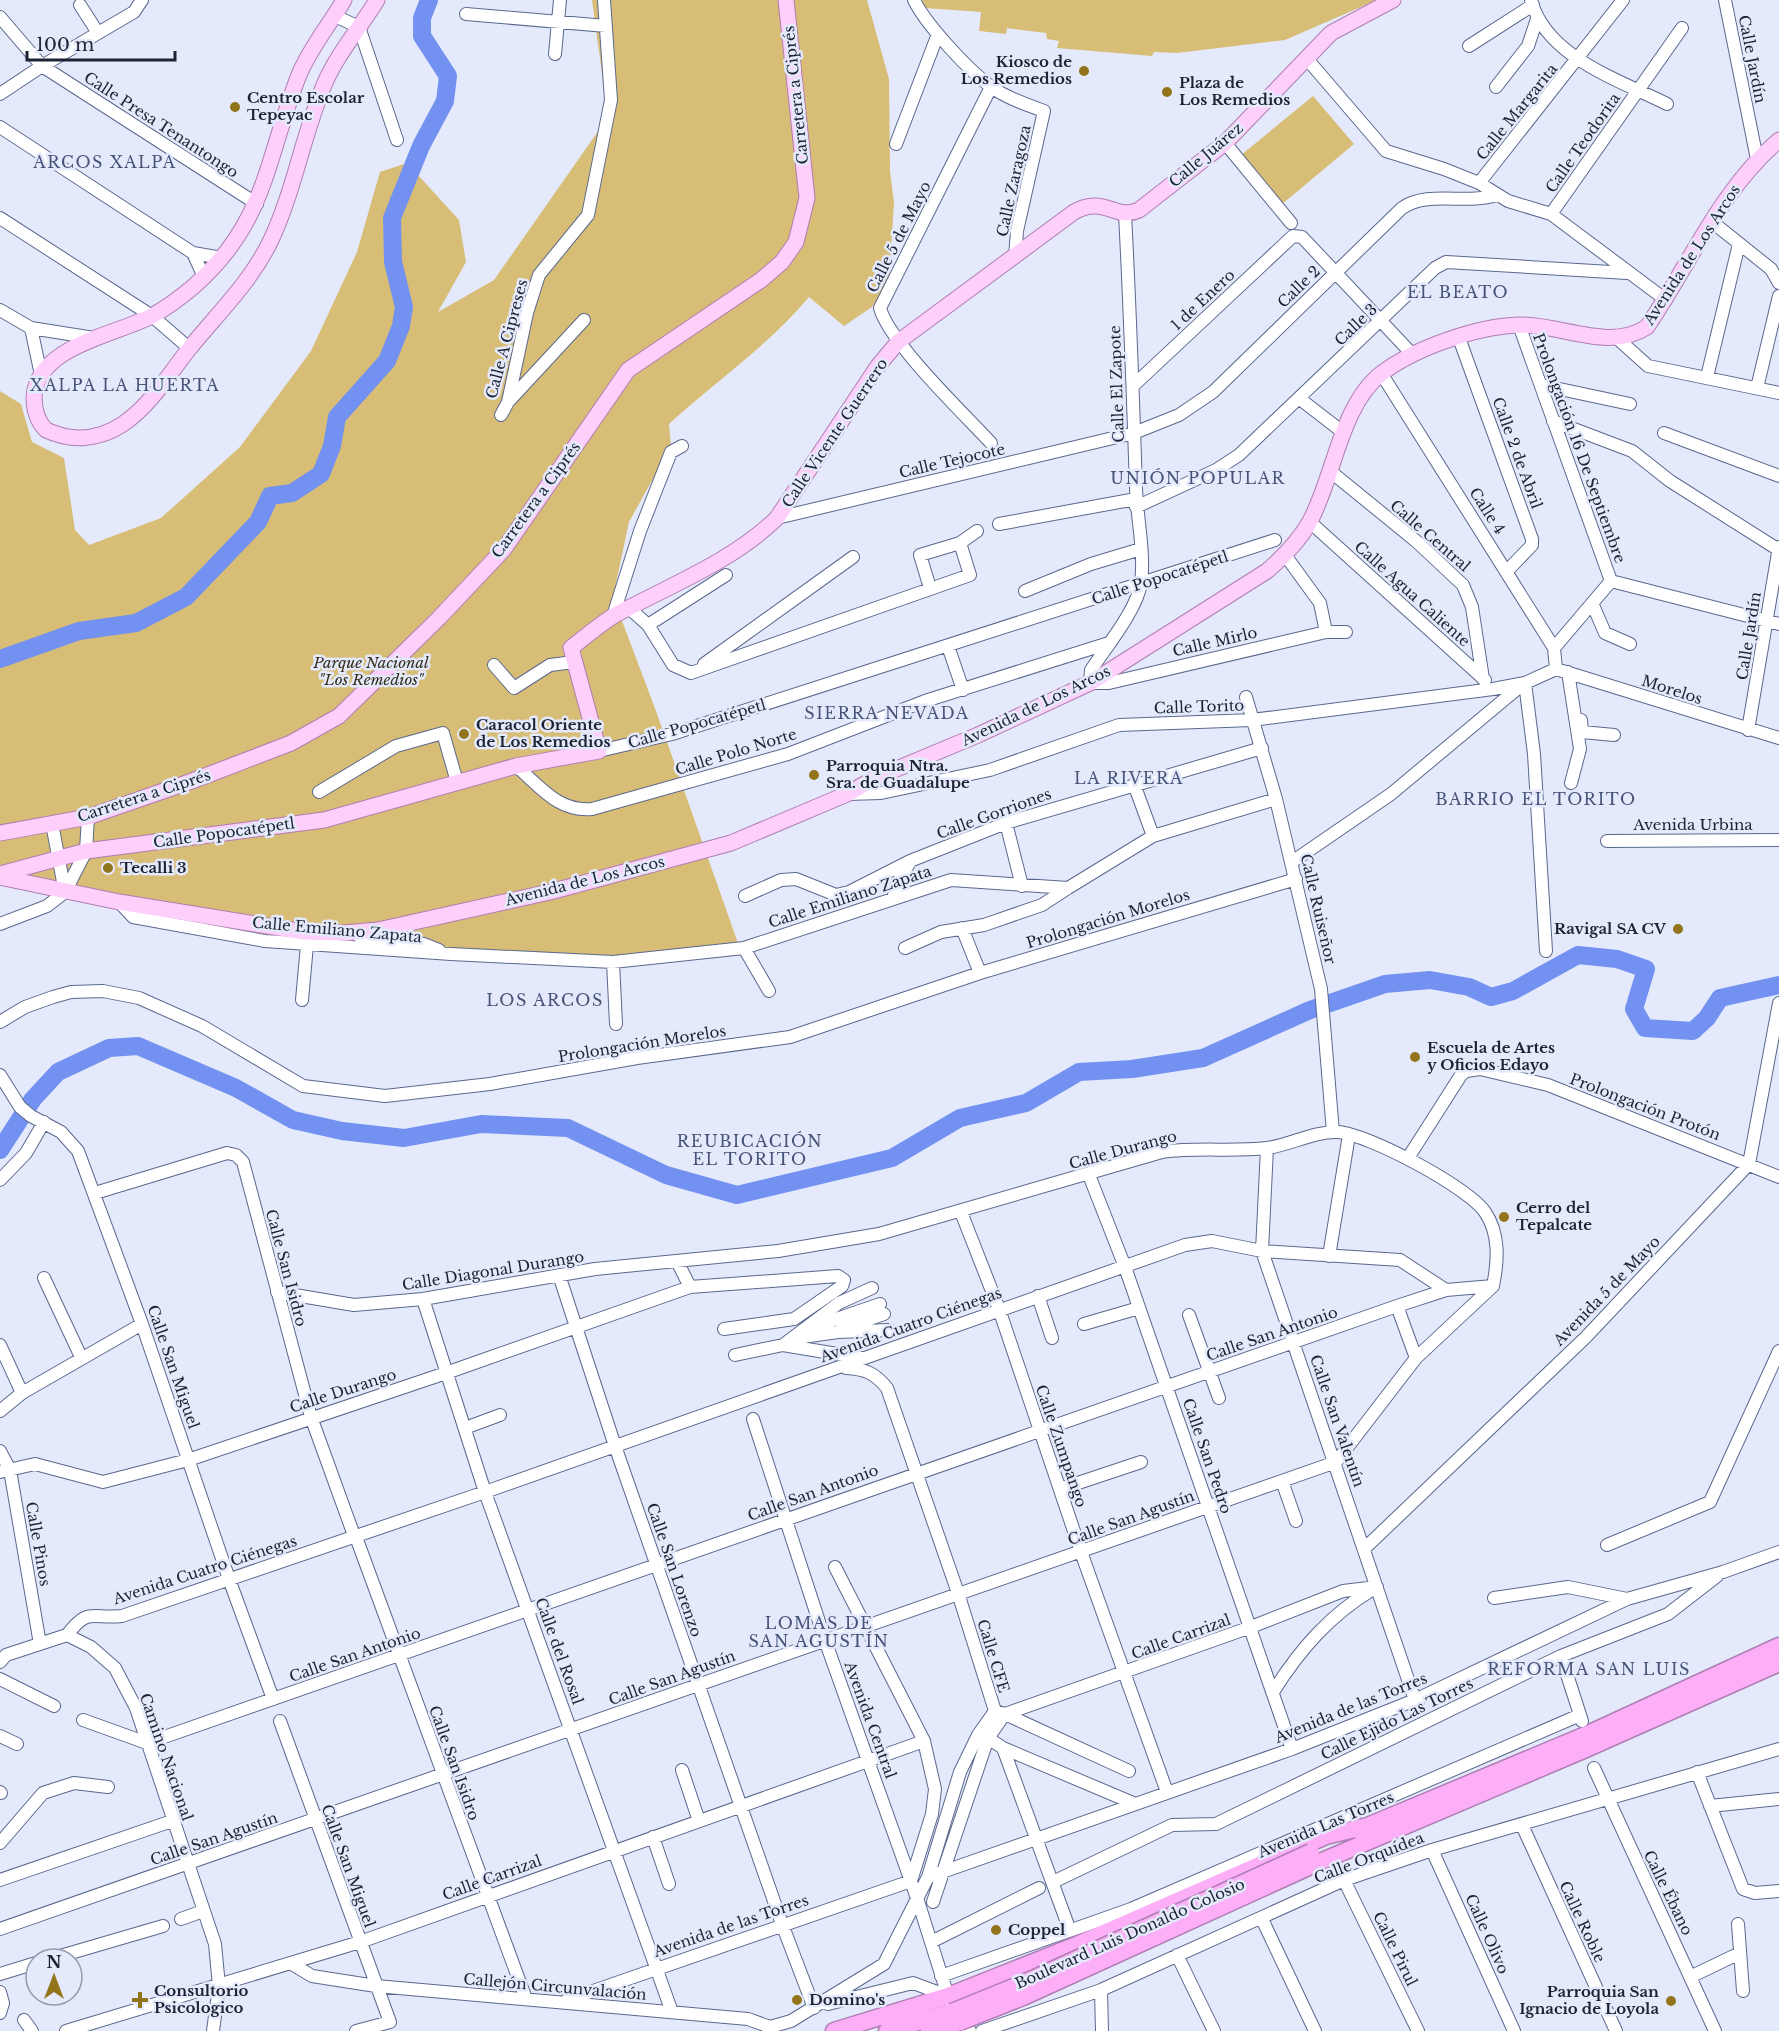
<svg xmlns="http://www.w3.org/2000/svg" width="1779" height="2031" font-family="'Libre Baskerville',serif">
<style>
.green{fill:#d8bd77}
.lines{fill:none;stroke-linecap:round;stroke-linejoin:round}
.river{stroke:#7291f0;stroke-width:18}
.minor-casing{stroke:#5a688d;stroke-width:14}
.major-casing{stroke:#ae7eb2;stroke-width:17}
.highway-casing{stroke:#ae7eb2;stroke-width:19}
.minor{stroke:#fff;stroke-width:12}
.major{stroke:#fdcffa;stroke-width:15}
.highway{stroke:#fcaff7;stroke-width:16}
.highway-bridge-casing{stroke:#ae7eb2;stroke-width:19;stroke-linecap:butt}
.highway-bridge{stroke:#fcaff7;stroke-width:16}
.poi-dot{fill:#92741a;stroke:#e4eafc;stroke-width:2}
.labels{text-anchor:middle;stroke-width:5;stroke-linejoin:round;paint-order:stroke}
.street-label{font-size:15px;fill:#1d2333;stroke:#e4eafc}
.poi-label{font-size:15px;font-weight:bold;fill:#1d2333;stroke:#e4eafc;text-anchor:start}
.park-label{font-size:15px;font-style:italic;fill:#362e1a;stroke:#e4eafc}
.neighbourhood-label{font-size:16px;letter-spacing:1.5px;fill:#475478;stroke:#e4eafc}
</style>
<rect width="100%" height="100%" fill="#e4eafc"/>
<path class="green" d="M592,0H867L889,79L890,171L894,203L889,281L872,307L844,326L809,297C768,346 716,381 669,424L671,446L629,522L613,597L656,711L739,946L542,961L427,951L397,923L365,929L286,927L35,879L0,867V391L21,404L32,442L64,458L75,530L89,545L161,518L240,447L311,351L357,252L380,172L407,163L459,220L466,262L438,312L494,280L608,117Z
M922,0H1377L1285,40L1177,53L1154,52L1152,56L1057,48L1059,41L1047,39L1046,33L1007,28L1006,34L979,31L981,12L925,8Z
M1313,96L1354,144L1281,205L1240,156Z"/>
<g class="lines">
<path class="river" d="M0,659L79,631L136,623L186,597L258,522L270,496L292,493L321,474L332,446L337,417L387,361L401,326L404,307L393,262L392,218L421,146L445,101L448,76L422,36V18L429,0
M0,1150L33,1099L58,1072L109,1048L138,1046L236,1088L293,1120L342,1131L404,1138L481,1124L568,1128L666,1175L737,1195L892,1158L960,1118L1026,1103L1079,1072L1132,1069L1203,1058L1310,1010L1385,984L1430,980L1469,987L1491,997L1513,991L1578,955L1617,959L1646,969L1634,1009L1645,1028L1693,1031L1707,1018L1720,998L1779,985"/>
<defs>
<path id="minor" d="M914,0C926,25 971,73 994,89C1010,99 1027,105 1044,111L1017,231L1015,257
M1531,0C1546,57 1619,80 1667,104
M1725,0L1757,159
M80,5L98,33
M466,14L606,26
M335,16L359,27L397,140
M0,17L42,66L257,204
M1469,46L1533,5
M555,54L560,0
M1307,59L1386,151L1444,169L1479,183L1508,201L1551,214L1666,300
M1496,87L1528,46L1537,19
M0,94L42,66L134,12L142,0
M0,127L193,253L222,258
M1225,143L1291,223
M896,144L938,34
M1479,183L1623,0
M1551,214L1682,28
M1125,215C1130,306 1133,397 1136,488C1137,519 1145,552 1141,583C1137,610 1106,647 1091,670L1090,683H1109L1326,632H1346
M0,218L152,316L189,348
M1711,221L1771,269L1779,283
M193,253L204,277
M0,310L31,328L94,338
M1519,325L1611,581
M31,328L41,375
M1459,338L1532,539V545L1507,571
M1618,339L1648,366L1779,393
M1381,373L1554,648L1556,669
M1707,377L1739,244
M1134,385L1293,236L1302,237L1412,354
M1541,385L1630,404
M1757,388L1779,296
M1300,399L1344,433
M509,401L584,320
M501,415L508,402L527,313L539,275L588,215L611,100L604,0
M1553,421L1632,451L1670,481L1779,550
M1664,433L1779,476
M991,443C964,414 889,342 880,308L991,87
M1330,471L1416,541L1463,585L1472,607L1483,679
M1136,507L1216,470L1239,455L1435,268L1446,262L1627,273
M777,518L1134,433L1179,415L1213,392L1402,208C1429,190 1465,205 1496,195
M1310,522L1485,680
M999,524L1136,499
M1285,555L1320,603L1326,632
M1611,581L1779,624
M930,588L920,555L960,543L977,531
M1025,591L1091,564L1141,549
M1592,603L1605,633L1630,644
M630,609L648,625L673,665L691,673L970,575L960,543
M613,616L640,531L671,452L682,446
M648,625L726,575
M948,646L963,690
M1554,648L1611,581
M704,664L853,557
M494,665L514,688L550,665L574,662
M1556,669L1779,738
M1568,672L1580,749L1571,783
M1525,683L1534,754L1546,951
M1246,697L1276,799L1321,989L1333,1132
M1581,720L1582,732L1614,735
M1748,730L1779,547
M599,751L672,734L1275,540
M516,766C541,787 558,812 592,809L788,754L925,701L1109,643
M1134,784L1153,836
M319,792L396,746L443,733L457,782
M847,794L881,793L990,770L1119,725L1252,720L1493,689L1525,683L1556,669
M1006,823L1022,886
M52,824L65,892
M1607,841L1779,840
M1292,862L1391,794L1524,683
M745,896L781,880L796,879L836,895L849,892L910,861L1006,823L1262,748
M893,899L897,884L910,862
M119,902L133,917L265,941L451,954L613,962L744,948L951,880L1068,888L1153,836L1276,799
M0,924L47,906L65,892L86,851L88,817
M962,928L980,973
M359,936L424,944L439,950
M744,948L769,991
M905,948L941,932L984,925L1042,905L1068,888
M613,962L616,1024
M302,1000L307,945
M0,1022L25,1007L53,997L71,992L103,991L139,998L202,1026L303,1086L385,1096L490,1084L637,1058L790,1037L980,973L1296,879
M0,1075L20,1107L31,1116L61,1132L78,1151L142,1324L229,1579L273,1699
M1267,1148L1262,1251L1415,1700
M1408,1158L1461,1075L1466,1071L1480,1069L1548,1085L1779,1177
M1089,1175L1125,1267L1292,1749
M0,1180L26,1153L44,1122
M95,1193L227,1153L236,1155L243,1162L311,1417L352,1530
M961,1212L999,1309L1081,1552L1167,1792
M1329,1256L1349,1135
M678,1263L690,1287
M559,1275L615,1446L782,1924L814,2008
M44,1278L81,1357
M277,1292L354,1305L423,1299L595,1269L778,1251L879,1234L1162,1152C1197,1147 1232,1152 1267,1148C1290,1145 1314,1131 1338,1132C1368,1134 1468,1187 1485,1212C1500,1234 1498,1261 1493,1286
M1038,1296L1052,1338
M423,1299L485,1492L672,2012
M1397,1306L1416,1358
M1189,1315L1219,1398
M1084,1324L1139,1308
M813,1327L880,1304
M841,1329L884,1314
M795,1338L838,1332L889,1330
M0,1345L22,1393
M783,1345L839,1303L872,1288
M735,1355L783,1345L861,1358
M846,1368C865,1369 875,1373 887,1388L958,1593L995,1711
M0,1411L22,1393L142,1324
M753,1419L825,1640L918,1901L948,1996L970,2031
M465,1428L500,1415
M0,1451L10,1470L40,1644
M0,1472L35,1464L103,1482L188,1460L446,1373L690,1287L838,1276L844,1280L842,1286L794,1319L724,1329
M1282,1481L1296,1521
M1060,1489L1141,1462
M356,1537L526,1999
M1607,1545L1710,1502L1779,1351
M1364,1549L1586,1337L1749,1164L1779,1003
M1494,1598L1568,1587L1627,1599
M67,1635C88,1607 91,1619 122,1616L485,1492L1185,1245L1212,1241L1262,1251L1400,1260L1446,1290
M1561,1656L1582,1721
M0,1662L6,1655L67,1635L91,1647L115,1668L136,1708L215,1944L219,1986L213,2031
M0,1679L54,1706
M1273,1692C1300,1649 1330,1615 1373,1589
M995,1711L1005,1714L1251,1627L1343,1591L1377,1587
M83,1720L147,1743L1397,1306L1446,1290L1493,1286
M280,1721L390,2022L356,2031
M0,1736L17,1744
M988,1738L1003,1748L1133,1803
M1003,1748L1069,1928
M1594,1768L1715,2031
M682,1770L699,1821
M1697,1772L1743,1889L1755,1893L1779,1891
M0,1792L1,1793
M1710,1806L1779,1799
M1522,1825L1616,2031
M653,1837L669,1884
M0,1843L43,1793L74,1783L108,1787
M1432,1850L1514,2031
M928,1877L1292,1749L1415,1700L1627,1599L1723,1572L1779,1552
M0,1880L172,1821
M1344,1880L1418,2031
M1053,1882L1172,1825L1216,1824L1561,1656L1668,1614L1717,1576
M933,1902L988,1738L1005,1714L1129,1771
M181,1919L203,1911
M1262,1919L1315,2031
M1738,1924L1743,1991
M0,1929L1336,1462L1416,1358L1493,1286
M931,1942L1039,1888
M1177,1955L1214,2031
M50,1959L163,1926
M292,1964L312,1976L376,1986L748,2019L770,2027L791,2021L884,1964L928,1877L960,1772L978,1735L995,1711
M0,1974L36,1963
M941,1976L1131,1909L1580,1715
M1692,1976L1740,1953
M1101,1990L1102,2031
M0,1992L3,2003L0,2013
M567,2000L911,1881L932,1814L935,1789L924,1741L835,1567
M828,2004L913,1983L948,1996
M24,2020L32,2031
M66,2031L360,1942L924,1741
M982,2031L1101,1990L1344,1880L1432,1850L1779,1749"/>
<path id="major" d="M344,0C330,24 310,48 299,75C266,158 267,223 193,287C180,298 166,308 152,316C115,335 37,346 34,397C34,410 37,421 46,430C72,442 99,440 123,424C151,405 169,374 189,349C218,313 251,282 271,240C294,191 303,135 324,85C337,54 360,28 377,0
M0,833L88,817L192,781L291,743L339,716L439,618L504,549L628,370L761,280L782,262L796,242L807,198L786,0
M0,874L86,851L324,820L516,766L599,751L571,648C585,637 600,624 615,615C669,586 733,561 777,518L878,366L898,342L1074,212C1104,195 1116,221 1139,210L1225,143L1331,33L1393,0
M0,877L119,902L304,932L344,933L378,930L554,891L731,843L847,794L875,778L978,735L1090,683L1267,571C1283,557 1299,541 1309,523C1334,479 1340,405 1382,373C1415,348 1478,326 1519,325C1561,324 1609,352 1647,327C1690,264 1720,190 1779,140"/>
<path id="highway" d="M1358,1830L1588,1734L1779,1646
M1315,1864L1586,1749L1779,1663
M834,2031L948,1996L1074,1946L1326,1836L1367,1826
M887,2031L952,2012
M929,2031L960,2022"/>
</defs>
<use href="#minor" class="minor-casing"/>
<use href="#major" class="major-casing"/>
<use href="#highway" class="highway-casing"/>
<use href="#minor" class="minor"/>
<use href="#major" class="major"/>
<use href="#highway" class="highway"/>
<defs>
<path id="highway-bridge" d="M952,2012L1026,1982L1311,1852
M960,2022L1023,1997L1315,1864"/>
</defs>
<use href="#highway-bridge" class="highway-bridge-casing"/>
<use href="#highway-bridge" class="highway-bridge"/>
</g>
<g class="poi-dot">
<circle cx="1084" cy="71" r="6"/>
<circle cx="1167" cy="92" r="6"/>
<circle cx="235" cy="107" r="6"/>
<circle cx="464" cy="734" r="6"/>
<circle cx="814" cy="775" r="6"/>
<circle cx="108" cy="868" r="6"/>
<circle cx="1678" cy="929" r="6"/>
<circle cx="1415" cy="1057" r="6"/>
<circle cx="1504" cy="1217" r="6"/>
<circle cx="996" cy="1930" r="6"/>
<path d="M137 1991h6v6h6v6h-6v6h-6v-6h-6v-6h6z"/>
<circle cx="797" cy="2000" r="6"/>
<circle cx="1671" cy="2001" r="6"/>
</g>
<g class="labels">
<g class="street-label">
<text transform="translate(1752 59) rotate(79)" y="5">Calle Jardín</text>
<text transform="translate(796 95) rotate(-96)" y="5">Carretera a Ciprés</text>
<text transform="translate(1517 112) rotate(-51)" y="5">Calle Margarita</text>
<text transform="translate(161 125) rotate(33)" y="5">Calle Presa Tenantongo</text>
<text transform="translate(1583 143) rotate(-55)" y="5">Calle Teodorita</text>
<text transform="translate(1206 155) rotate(-40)" y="5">Calle Juárez</text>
<text transform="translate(1014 181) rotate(-78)" y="5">Calle Zaragoza</text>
<text transform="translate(899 237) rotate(-63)" y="5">Calle 5 de Mayo</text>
<text transform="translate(1692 255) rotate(-57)" y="5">Avenida de Los Arcos</text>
<text transform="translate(1299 287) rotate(-44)" y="5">Calle 2</text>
<text transform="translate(1203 300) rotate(-43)" y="5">1 de Enero</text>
<text transform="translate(1356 325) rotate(-44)" y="5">Calle 3</text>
<text transform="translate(507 339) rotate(-75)" y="5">Calle A Cipreses</text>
<text transform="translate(1117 384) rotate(-92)" y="5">Calle El Zapote</text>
<text transform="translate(835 433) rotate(-56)" y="5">Calle Vicente Guerrero</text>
<text transform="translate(1579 448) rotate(70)" y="5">Prolongación 16 De Septiembre</text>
<text transform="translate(1517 453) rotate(70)" y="5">Calle 2 de Abril</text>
<text transform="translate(952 461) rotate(-13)" y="5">Calle Tejocote</text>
<text transform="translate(536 500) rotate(-54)" y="5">Carretera a Ciprés</text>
<text transform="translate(1487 511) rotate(57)" y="5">Calle 4</text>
<text transform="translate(1430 536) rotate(41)" y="5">Calle Central</text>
<text transform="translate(1160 578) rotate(-18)" y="5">Calle Popocatépetl</text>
<text transform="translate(1412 594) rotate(42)" y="5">Calle Agua Caliente</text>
<text transform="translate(1749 636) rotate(-81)" y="5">Calle Jardín</text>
<text transform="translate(1215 642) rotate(-13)" y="5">Calle Mirlo</text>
<text transform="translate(1672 690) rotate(18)" y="5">Morelos</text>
<text transform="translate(1036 706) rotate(-26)" y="5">Avenida de Los Arcos</text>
<text transform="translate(1199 707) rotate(-2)" y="5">Calle Torito</text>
<text transform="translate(697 724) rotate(-16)" y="5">Calle Popocatépetl</text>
<text transform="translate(736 752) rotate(-17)" y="5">Calle Polo Norte</text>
<text transform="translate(144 796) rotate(-18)" y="5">Carretera a Ciprés</text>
<text transform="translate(994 814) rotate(-20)" y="5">Calle Gorriones</text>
<text x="1693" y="830">Avenida Urbina</text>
<text transform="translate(224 833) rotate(-8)" y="5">Calle Popocatépetl</text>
<text transform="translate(585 881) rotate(-14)" y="5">Avenida de Los Arcos</text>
<text transform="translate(850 897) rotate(-18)" y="5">Calle Emiliano Zapata</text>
<text transform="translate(1318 909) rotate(77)" y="5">Calle Ruiseñor</text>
<text transform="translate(1108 919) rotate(-17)" y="5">Prolongación Morelos</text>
<text transform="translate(337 930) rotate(5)" y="5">Calle Emiliano Zapata</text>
<text transform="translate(642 1044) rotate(-9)" y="5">Prolongación Morelos</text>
<text transform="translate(1645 1107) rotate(21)" y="5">Prolongación Protón</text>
<text transform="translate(1123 1150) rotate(-15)" y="5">Calle Durango</text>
<text transform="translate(286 1268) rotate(75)" y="5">Calle San Isidro</text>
<text transform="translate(493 1271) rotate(-9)" y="5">Calle Diagonal Durango</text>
<text transform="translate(1607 1291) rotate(-46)" y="5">Avenida 5 de Mayo</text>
<text transform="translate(911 1325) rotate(-20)" y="5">Avenida Cuatro Ciénegas</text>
<text transform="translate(1272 1334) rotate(-19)" y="5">Calle San Antonio</text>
<text transform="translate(173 1367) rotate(71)" y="5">Calle San Miguel</text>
<text transform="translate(343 1391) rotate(-18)" y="5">Calle Durango</text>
<text transform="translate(1337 1421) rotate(71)" y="5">Calle San Valentín</text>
<text transform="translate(1061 1446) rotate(71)" y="5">Calle Zumpango</text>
<text transform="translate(1207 1456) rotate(71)" y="5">Calle San Pedro</text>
<text transform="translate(813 1493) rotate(-20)" y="5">Calle San Antonio</text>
<text transform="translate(1131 1518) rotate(-20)" y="5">Calle San Agustín</text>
<text transform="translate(38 1544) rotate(80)" y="5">Calle Pinos</text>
<text transform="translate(205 1570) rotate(-18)" y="5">Avenida Cuatro Ciénegas</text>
<text transform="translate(674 1570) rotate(71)" y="5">Calle San Lorenzo</text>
<text transform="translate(1181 1637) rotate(-20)" y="5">Calle Carrizal</text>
<text transform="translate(559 1651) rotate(70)" y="5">Calle del Rosal</text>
<text transform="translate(355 1655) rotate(-19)" y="5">Calle San Antonio</text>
<text transform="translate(993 1656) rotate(73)" y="5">Calle CFE</text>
<text transform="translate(672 1678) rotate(-20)" y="5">Calle San Agustín</text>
<text transform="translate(1351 1708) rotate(-22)" y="5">Avenida de las Torres</text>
<text transform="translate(1397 1719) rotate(-26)" y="5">Calle Ejido Las Torres</text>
<text transform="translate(870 1720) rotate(70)" y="5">Avenida Central</text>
<text transform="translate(166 1757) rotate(71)" y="5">Camino Nacional</text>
<text transform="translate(454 1763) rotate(70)" y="5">Calle San Isidro</text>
<text transform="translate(1326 1825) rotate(-23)" y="5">Avenida Las Torres</text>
<text transform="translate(214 1839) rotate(-19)" y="5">Calle San Agustín</text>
<text transform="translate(1369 1858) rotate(-21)" y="5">Calle Orquídea</text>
<text transform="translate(348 1866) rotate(70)" y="5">Calle San Miguel</text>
<text transform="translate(492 1878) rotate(-20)" y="5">Calle Carrizal</text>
<text transform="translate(1668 1893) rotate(64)" y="5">Calle Ébano</text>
<text transform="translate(1582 1922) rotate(65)" y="5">Calle Roble</text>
<text transform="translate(731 1926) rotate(-19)" y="5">Avenida de las Torres</text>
<text transform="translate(1130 1934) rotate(-24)" y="5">Boulevard Luis Donaldo Colosio</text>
<text transform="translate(1487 1934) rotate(66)" y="5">Calle Olivo</text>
<text transform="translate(1395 1949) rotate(64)" y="5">Calle Pirul</text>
<text transform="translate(555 1987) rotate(5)" y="5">Callejón Circunvalación</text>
</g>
<g class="poi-label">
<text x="1072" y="67" text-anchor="end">Kiosco de<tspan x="1072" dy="17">Los Remedios</tspan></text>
<text x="1179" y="88">Plaza de<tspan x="1179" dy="17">Los Remedios</tspan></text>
<text x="247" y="103">Centro Escolar<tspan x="247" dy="17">Tepeyac</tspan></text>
<text x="476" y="730">Caracol Oriente<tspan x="476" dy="17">de Los Remedios</tspan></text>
<text x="826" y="771">Parroquia Ntra.<tspan x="826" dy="17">Sra. de Guadalupe</tspan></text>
<text x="120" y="873">Tecalli 3</text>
<text x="1666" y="934" text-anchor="end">Ravigal SA CV</text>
<text x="1427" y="1053">Escuela de Artes<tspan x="1427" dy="17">y Oficios Edayo</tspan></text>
<text x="1516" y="1213">Cerro del<tspan x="1516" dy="17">Tepalcate</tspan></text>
<text x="1008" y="1935">Coppel</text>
<text x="154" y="1996">Consultorio<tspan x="154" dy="17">Psicologico</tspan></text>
<text x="1659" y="1997" text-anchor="end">Parroquia San<tspan x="1659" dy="17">Ignacio de Loyola</tspan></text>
<text x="809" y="2005">Domino's</text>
</g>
<g class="park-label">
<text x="371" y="668">Parque Nacional<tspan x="371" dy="17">"Los Remedios"</tspan></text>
</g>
<g class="neighbourhood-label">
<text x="105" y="168">ARCOS XALPA</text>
<text x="1458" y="298">EL BEATO</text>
<text x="125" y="391">XALPA LA HUERTA</text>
<text x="1198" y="484">UNIÓN POPULAR</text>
<text x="887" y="719">SIERRA NEVADA</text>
<text x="1129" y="784">LA RIVERA</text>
<text x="1536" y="805">BARRIO EL TORITO</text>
<text x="545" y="1006">LOS ARCOS</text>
<text x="750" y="1147">REUBICACIÓN<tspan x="750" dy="18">EL TORITO</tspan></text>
<text x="819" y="1629">LOMAS DE<tspan x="819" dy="18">SAN AGUSTÍN</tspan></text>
<text x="1589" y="1675">REFORMA SAN LUIS</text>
</g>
</g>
<g transform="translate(54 1977)"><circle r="28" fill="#e4eafc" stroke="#949aac" stroke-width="1.5"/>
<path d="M0-4.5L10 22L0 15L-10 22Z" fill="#92741a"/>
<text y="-9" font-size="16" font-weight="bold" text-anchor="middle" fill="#1d2333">N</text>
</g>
<path d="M27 51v9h148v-9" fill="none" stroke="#1d2333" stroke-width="3"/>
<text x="36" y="51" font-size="18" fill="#1d2333" stroke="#e4eafc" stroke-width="4.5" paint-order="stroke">100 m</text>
</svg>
